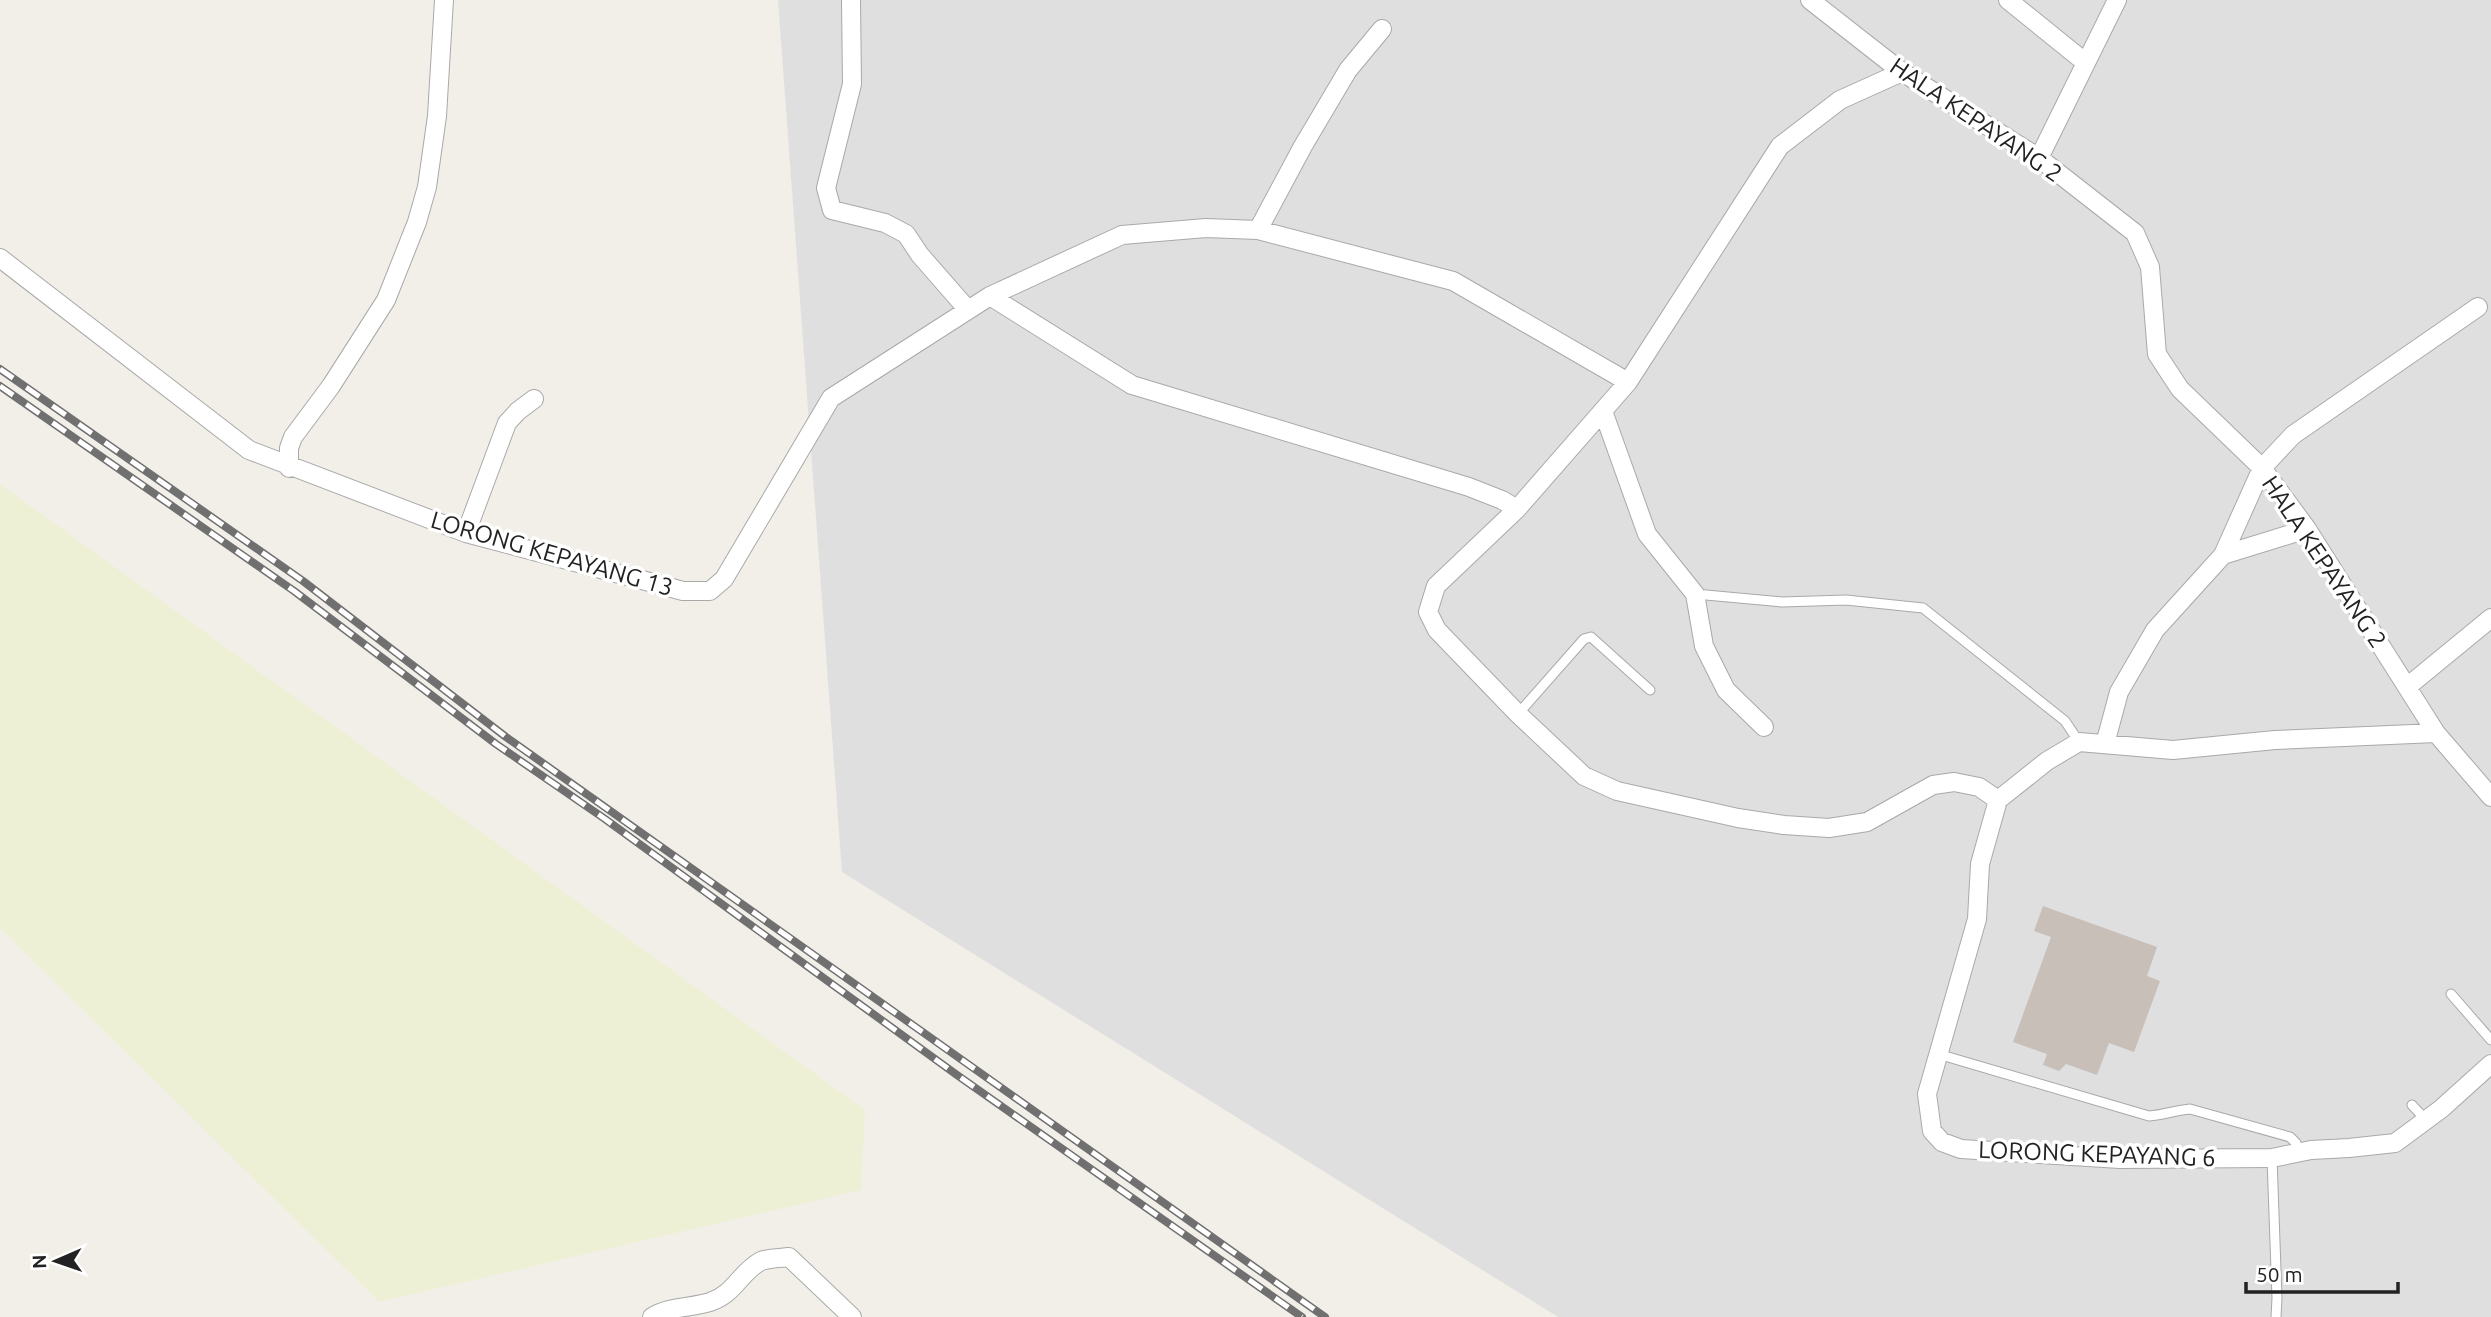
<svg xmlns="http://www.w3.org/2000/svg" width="2491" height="1317" font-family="Ubuntu,sans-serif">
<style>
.residential{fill:#e0dfdf}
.farmland{fill:#eef0d5}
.building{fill:#c7bfb8}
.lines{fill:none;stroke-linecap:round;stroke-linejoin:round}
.service-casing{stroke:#a9a9a9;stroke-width:11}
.minor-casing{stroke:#a9a9a9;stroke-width:20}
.service{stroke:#fff;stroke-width:9}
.minor{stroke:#fff;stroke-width:18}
.rail-casing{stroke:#707070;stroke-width:8}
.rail{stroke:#fff;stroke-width:5;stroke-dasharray:16;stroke-linecap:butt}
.labels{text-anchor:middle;stroke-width:7;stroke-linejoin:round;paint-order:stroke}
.street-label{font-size:24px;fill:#222;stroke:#fff}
</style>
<rect width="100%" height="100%" fill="#f2efe9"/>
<path class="residential" d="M778,0H2491V1317H1558L842,872Z"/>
<path class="farmland" d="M0,484L865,1110L861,1190L379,1302L0,928Z"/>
<path class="building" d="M2043,906L2157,947L2147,976L2160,981L2134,1052L2109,1043L2097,1075L2066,1064L2059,1071L2043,1065L2047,1054L2013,1042L2051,937L2034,931Z"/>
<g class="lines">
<defs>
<path id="service" d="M1695,594L1782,602L1846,600L1923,608L2065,721L2079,742
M1518,714L1584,639L1591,637L1650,690
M2451,994L2491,1040
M1938,1054L2149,1116C2164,1115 2176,1110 2190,1109L2290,1137L2296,1143L2299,1153
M2412,1105L2426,1120
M2272,1158L2277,1298L2276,1317"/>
<path id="minor" d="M851,0L852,84L826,188L832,210L885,223L906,234L920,255L968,310
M1810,0L1902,72L2039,158L2135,233L2150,267L2157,354L2180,389L2262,468L2307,529L2436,733L2491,797
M2008,0L2086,63
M1902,72L1840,100L1780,146L1628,382L1517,509L1436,586L1428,612L1437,630L1518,714L1584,776L1617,791L1738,818L1784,825L1829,828L1867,822L1933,785L1954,782L1979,787L1998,800
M2039,158L2117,0
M1258,230L1303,146L1348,70L1382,29
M0,258L249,450L466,533L683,591H710L724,579L831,398L990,296L1122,235L1206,228L1258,230L1453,281L1628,382
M990,296L1132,385L1469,487L1502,500L1517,509
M1603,411L1647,534L1695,594L1704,646L1726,690L1764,727
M289,468V448L293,437L331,386L386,300L417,222L427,187L437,116L444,0
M466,533L507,423L518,411L534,399
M2223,555L2262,468L2293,435L2478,307
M2407,687L2491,618
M2436,733L2275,740L2173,750L2079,742L2047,761L1998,800L1980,864L1977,919L1927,1094L1932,1131L1942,1142L1961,1149L2120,1159L2272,1158L2311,1150L2349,1148L2395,1143L2441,1109L2491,1064
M2105,744L2119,692L2155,630L2223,555L2307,529
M652,1317C669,1306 691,1308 710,1302C736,1293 739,1273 761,1261C769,1258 780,1258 789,1257L852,1317"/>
</defs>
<use href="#service" class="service-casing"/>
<use href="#minor" class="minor-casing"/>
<use href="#service" class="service"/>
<use href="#minor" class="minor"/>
<defs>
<path id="rail" d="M0,369L303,581L506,737L1325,1317
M0,386L294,591L496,744L605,819L957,1075L1302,1317"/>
</defs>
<use href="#rail" class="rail-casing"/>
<use href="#rail" class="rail"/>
</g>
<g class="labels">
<g class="street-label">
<text transform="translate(1976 120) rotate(34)" y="8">HALA KEPAYANG 2</text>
<text transform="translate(552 554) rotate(16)" y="8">LORONG KEPAYANG 13</text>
<text transform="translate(2324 562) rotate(56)" y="8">HALA KEPAYANG 2</text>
<text transform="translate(2097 1154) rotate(2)" y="8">LORONG KEPAYANG 6</text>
</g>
</g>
<g transform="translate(56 1261) rotate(268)" stroke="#ffffff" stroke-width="5" paint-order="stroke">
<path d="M0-5L12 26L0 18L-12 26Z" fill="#222222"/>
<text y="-10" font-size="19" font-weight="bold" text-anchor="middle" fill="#222222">N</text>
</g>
<path d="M2246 1282v10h152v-10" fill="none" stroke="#222222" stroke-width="3.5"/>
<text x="2256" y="1282" font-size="21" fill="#222222" stroke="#ffffff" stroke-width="5" paint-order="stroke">50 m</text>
</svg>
